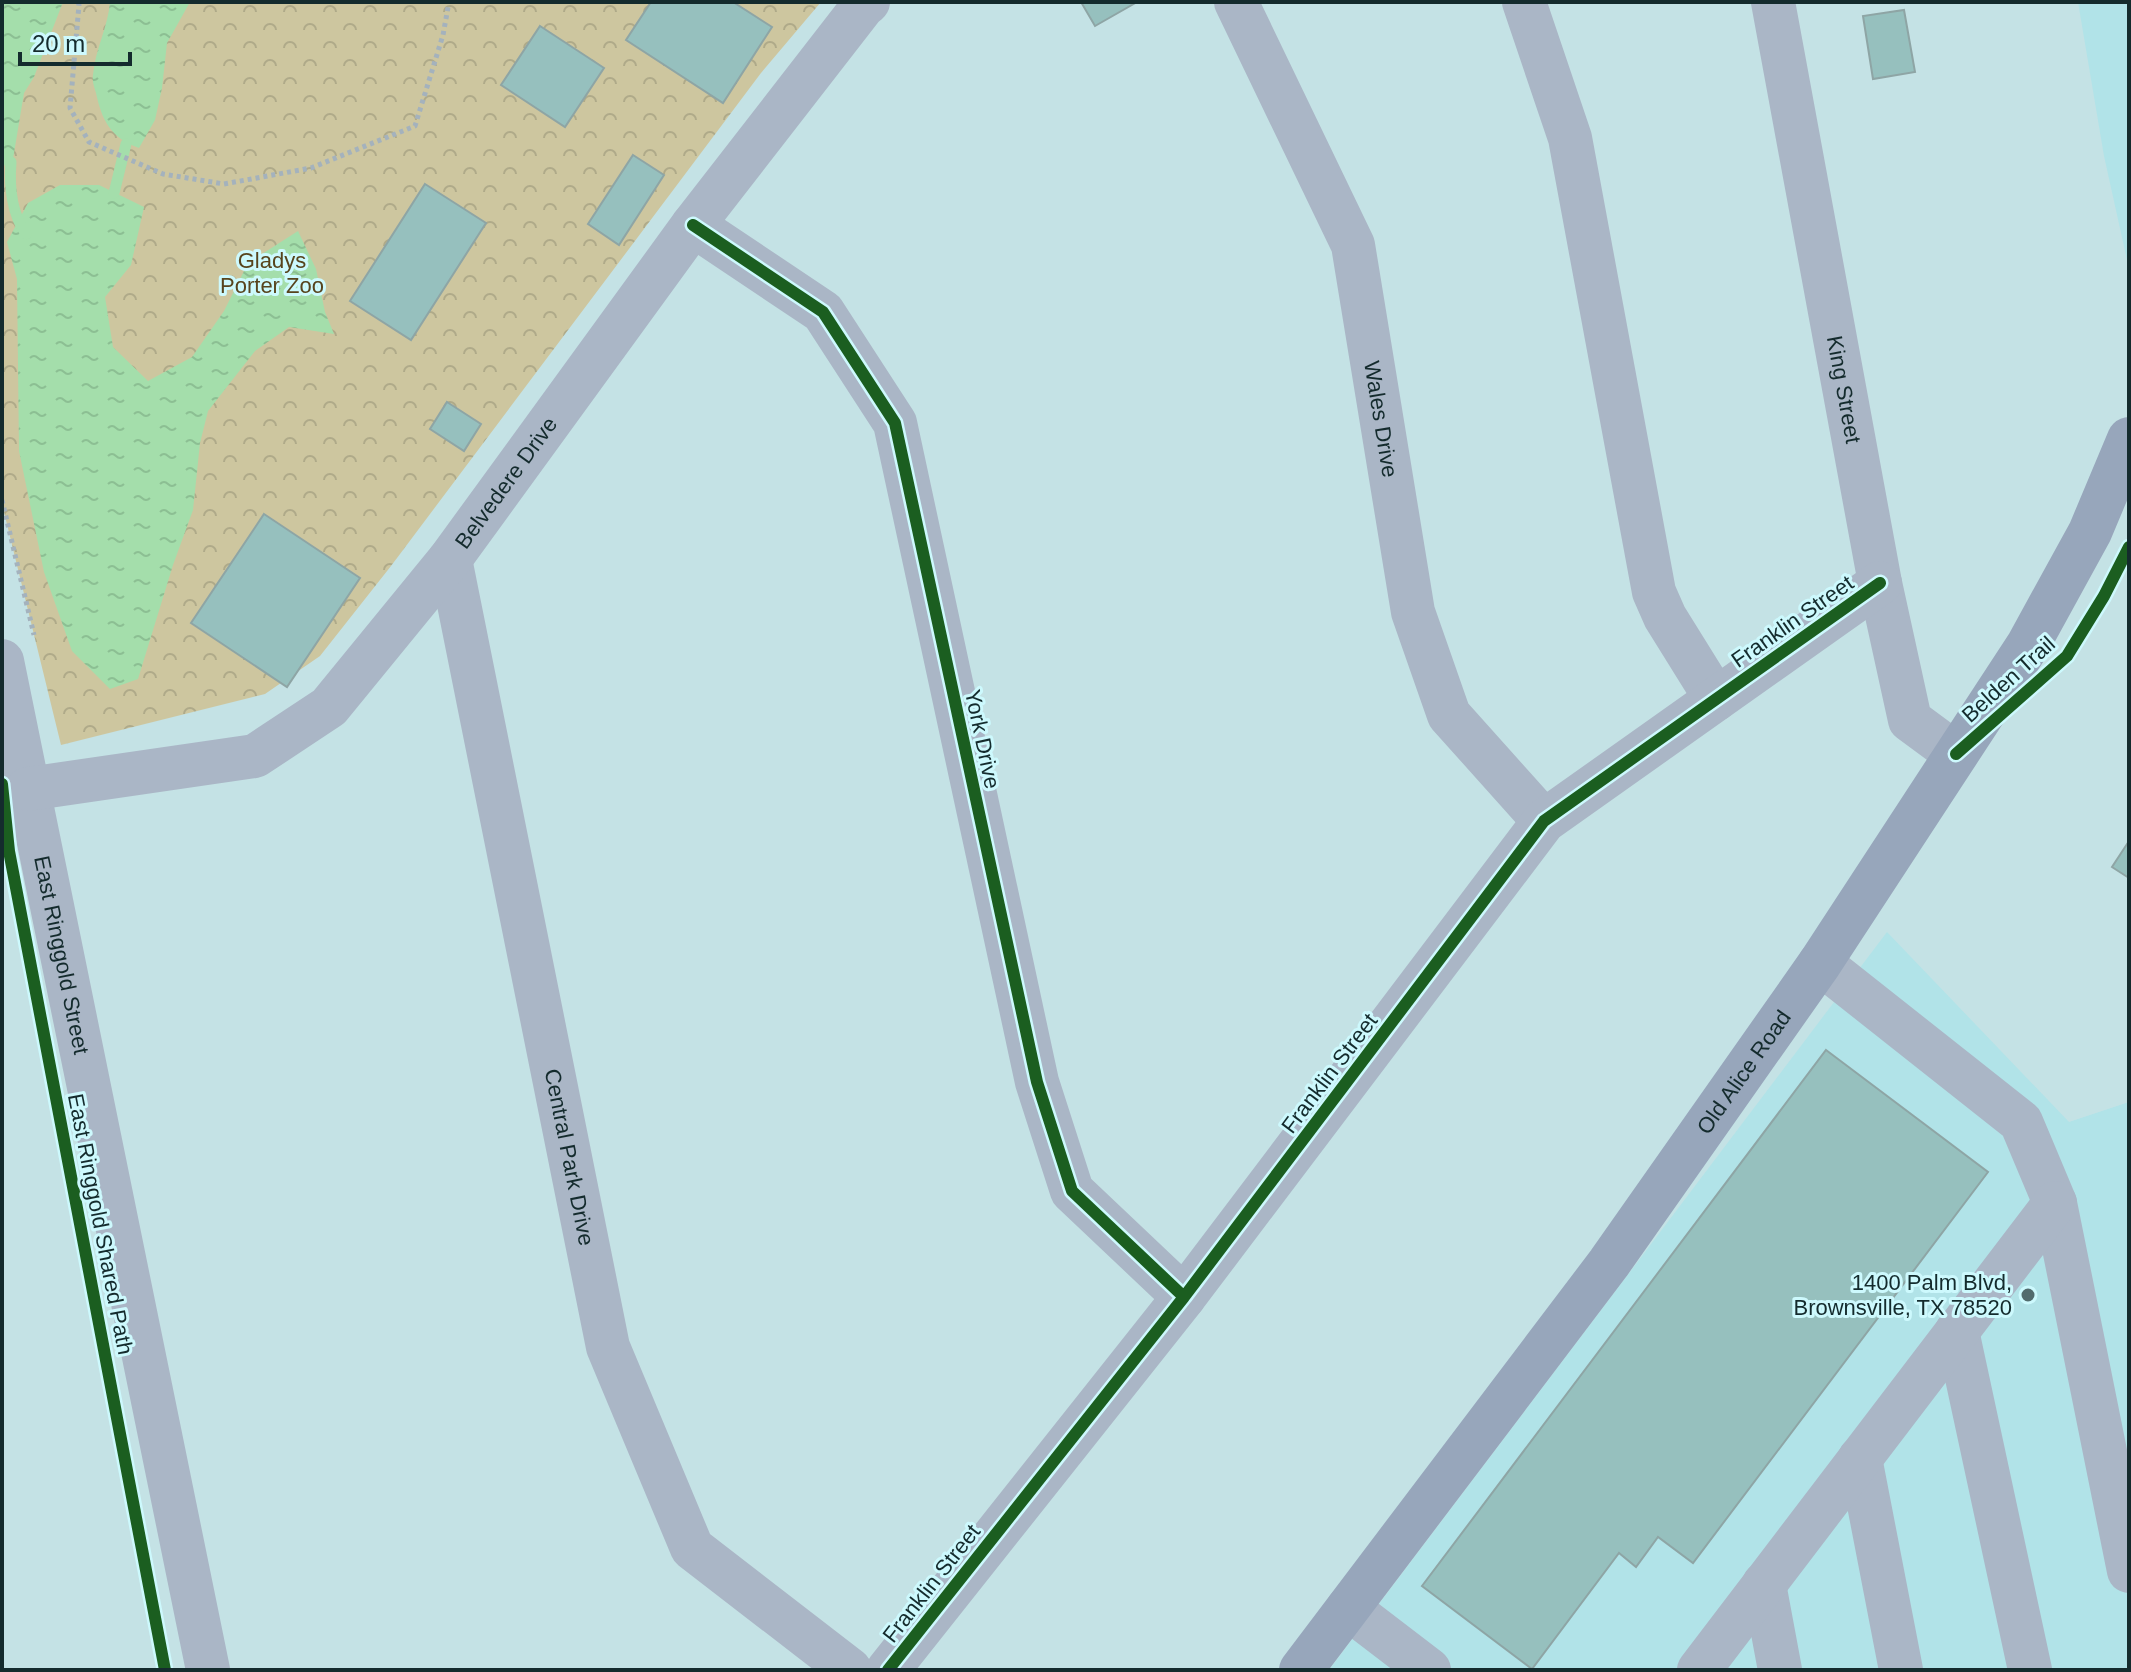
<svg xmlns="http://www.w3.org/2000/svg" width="2131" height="1672" font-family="Arial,sans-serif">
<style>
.built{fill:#b1e3e8}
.park{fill:url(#park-crowns)}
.water{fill:url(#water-ripples)}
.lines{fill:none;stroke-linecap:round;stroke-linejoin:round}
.stream{stroke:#a4deab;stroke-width:11}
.building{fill:#96c0be;stroke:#8ea5a5;stroke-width:2}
.path{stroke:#a4b2bd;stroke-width:5;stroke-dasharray:4 4;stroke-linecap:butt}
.minor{stroke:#aab6c6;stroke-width:44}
.major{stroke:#97a6bb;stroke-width:44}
.cycleway-casing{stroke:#cdf9fd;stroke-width:17}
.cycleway{stroke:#1b5e20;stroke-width:12}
.poi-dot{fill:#526b6d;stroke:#cdf9fd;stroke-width:3}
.labels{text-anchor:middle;stroke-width:6;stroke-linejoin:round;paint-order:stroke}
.park-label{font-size:22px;fill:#57441d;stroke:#cdf9fd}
.street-label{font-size:22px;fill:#142b2d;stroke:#cdf9fd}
.poi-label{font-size:22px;fill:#142b2d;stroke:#cdf9fd;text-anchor:end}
</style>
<defs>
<pattern id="park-crowns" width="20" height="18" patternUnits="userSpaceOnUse" patternTransform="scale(2)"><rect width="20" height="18" fill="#cdc69f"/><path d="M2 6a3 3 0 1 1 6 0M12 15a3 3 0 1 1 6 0" fill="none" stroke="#afaa89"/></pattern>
<pattern id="water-ripples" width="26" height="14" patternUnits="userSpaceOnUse" patternTransform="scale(2)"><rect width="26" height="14" fill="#a4deab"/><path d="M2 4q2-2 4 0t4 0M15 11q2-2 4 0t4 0" fill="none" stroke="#8cbf93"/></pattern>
</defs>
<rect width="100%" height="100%" fill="#c4e2e5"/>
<path class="built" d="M2078,2H2129V269L2104,156Z
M1887,932L2069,1122L2129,1102V1670H1329Z"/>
<path class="park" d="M2,2H821L761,73L391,566L320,656L265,694L61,745L2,504Z"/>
<path class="water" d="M2,2H63L34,77L24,93L10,177L2,160Z
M110,2H190L167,43L162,88L155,120L139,148C111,138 102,121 96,93C94,87 92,81 93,75C95,50 108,27 110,2Z
M60,185H99L144,207L131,265L105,297L113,347L148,381L192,357L224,311L248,263L298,231L316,269L325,312L334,334L289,327L255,351L208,411L200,443L193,510L173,565L138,679L110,689L72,651L44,572L19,451L17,279L7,242L28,203Z"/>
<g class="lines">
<path class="stream" d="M11,162C9,186 12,214 26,234
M114,193L126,144"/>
</g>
<path class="building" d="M651,2H733L772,27L723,103L626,40Z
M1081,2H1137L1095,26Z
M1904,10L1915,72L1873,79L1863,16Z
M540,26L604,68L565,127L501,85Z
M633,155L664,175L619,245L588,224Z
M425,184L486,223L411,340L350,301Z
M447,402L481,424L464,451L430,429Z
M264,514L360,578L287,687L191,623Z
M2129,841V878L2112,867Z
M1826,1050L1988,1172L1693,1563L1658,1537L1636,1567L1619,1553L1532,1669L1422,1586Z"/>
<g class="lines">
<path class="path" d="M78,2L79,5L70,108L89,142L163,174L224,184L311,168L415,126L443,35L449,2
M2,500L34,635"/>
<g class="minor">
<path id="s1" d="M1236,2L1353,245L1413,612L1449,715L1544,821"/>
<path d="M1524,2L1570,138L1654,592L1665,617L1716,699"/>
<path id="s2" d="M1773,2L1880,583L1910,720L1956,754"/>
<path d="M693,225L823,312L895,423L1037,1082L1072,1191L1184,1297"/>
<path id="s3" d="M450,559L608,1347L692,1548L850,1670"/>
<path id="s4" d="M2,661L208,1670"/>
<path id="s5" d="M28,789L255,756L329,707L450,559L693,225L863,6L868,2"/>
<path d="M1820,963L2021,1122L2055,1203L2129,1571"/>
<path d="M1957,1331L2030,1670"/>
<path d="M1860,1458L1901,1670"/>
<path d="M1764,1584L1780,1670"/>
<path d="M1348,1608L1429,1670"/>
<path d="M888,1670L1184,1297L1544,821L1880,583"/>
<path d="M1699,1670L2055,1203"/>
</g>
<path class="major" id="s6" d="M1301,1670L1609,1263L1820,963L2028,645L2090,532L2129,439"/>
<defs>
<path id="cycleway" d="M693,225L823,312L895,423L1037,1082L1072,1191L1184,1297
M1956,754L2067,656L2104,596L2129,547
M2,784L9,851L165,1670
M888,1670L1184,1297L1544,821L1880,583"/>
</defs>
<use href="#cycleway" class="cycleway-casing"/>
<use href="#cycleway" class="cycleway"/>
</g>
<circle class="poi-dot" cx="2028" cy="1295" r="8"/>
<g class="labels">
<g class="park-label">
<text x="272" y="268">Gladys<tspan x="272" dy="25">Porter Zoo</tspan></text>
</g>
<g class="street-label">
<text dy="8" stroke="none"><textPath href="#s2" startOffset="394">King Street</textPath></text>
<text dy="8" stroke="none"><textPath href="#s1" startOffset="446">Wales Drive</textPath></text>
<text dy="8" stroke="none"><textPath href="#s5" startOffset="604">Belvedere Drive</textPath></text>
<text transform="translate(1792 621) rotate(-35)" y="8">Franklin Street</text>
<text transform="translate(2008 679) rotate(-42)" y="8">Belden Trail</text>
<text transform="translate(983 739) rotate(78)" y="8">York Drive</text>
<text dy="8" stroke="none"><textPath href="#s4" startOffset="300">East Ringgold Street</textPath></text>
<text transform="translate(1329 1073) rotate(-53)" y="8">Franklin Street</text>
<text dy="8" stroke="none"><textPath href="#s6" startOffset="744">Old Alice Road</textPath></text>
<text dy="8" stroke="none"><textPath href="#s3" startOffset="610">Central Park Drive</textPath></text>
<text transform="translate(101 1224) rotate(79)" y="8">East Ringgold Shared Path</text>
<text transform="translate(931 1583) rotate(-52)" y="8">Franklin Street</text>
</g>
<g class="poi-label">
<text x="2012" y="1290">1400 Palm Blvd,<tspan x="2012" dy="25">Brownsville, TX 78520</tspan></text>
</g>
</g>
<rect width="2131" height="1672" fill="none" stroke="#142b2d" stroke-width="8"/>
<path d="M20 52v12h110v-12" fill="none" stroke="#142b2d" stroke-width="4"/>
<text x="32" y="52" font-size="24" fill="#142b2d" stroke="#cdf9fd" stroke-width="6" paint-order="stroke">20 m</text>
</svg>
